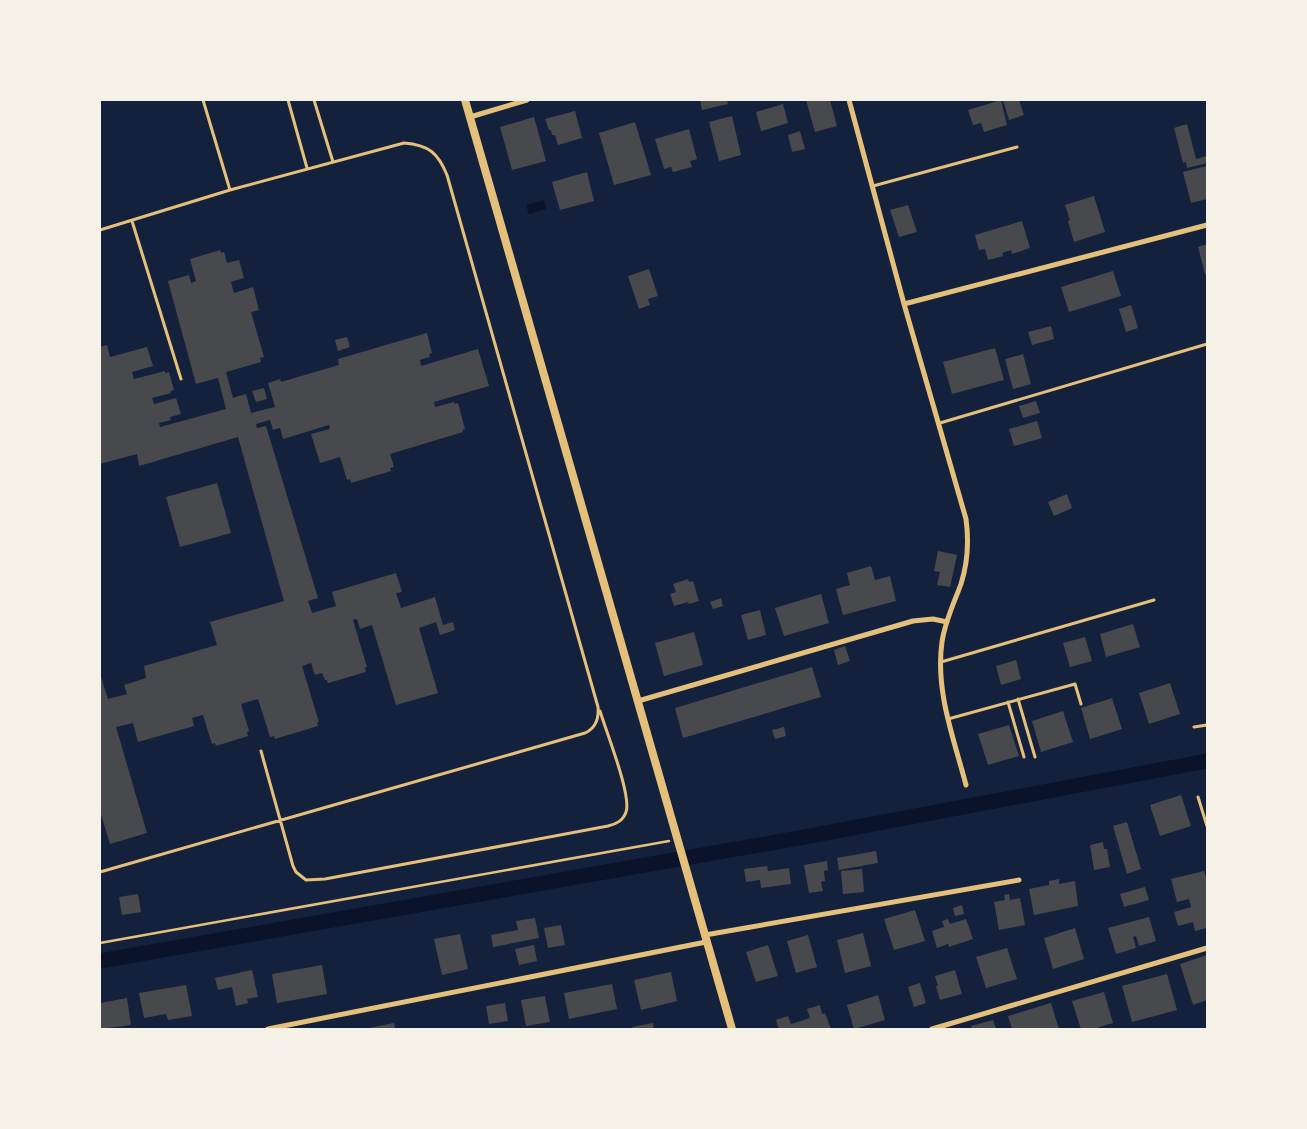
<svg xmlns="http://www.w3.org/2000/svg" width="1307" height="1129" font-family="Lora,serif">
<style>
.water{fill:#0b132b}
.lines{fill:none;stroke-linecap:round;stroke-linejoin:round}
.canal{stroke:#0b132b;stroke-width:15}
.building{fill:#48494c}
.path{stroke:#e5c07b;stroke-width:2.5}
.service{stroke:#e5c07b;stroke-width:3}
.minor{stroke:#e5c07b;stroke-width:5}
.tertiary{stroke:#e5c07b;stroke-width:8}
</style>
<rect width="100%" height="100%" fill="#14213d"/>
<path class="water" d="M544,200L546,209L529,214L526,205Z"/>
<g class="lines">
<path class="canal" d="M100,961L799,838L1207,761"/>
</g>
<path class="building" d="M700,100H727L728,104L702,110Z
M806,100H830L837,126L815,132Z
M1001,100L1007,125L984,132L981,123L973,125L968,110Z
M1003,100H1019L1024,115L1009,120Z
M783,104L788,123L761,131L756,112Z
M575,111L582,138L558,145L555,135H552L551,130H549L545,119Z
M732,116L741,155L719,161L709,122Z
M534,117L546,161L512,170L500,127Z
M635,122L651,175L614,185L599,133Z
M1187,124L1196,159L1207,156V163L1187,168L1186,162L1183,163L1174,128Z
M689,129L697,159L690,161L692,167L673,172L671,167L664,169L655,139Z
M800,131L805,149L792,152L788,135Z
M1207,166V199L1191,203L1183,172Z
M587,172L594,201L560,210L552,182Z
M1094,196L1105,232L1074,242L1068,221L1070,220L1065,205Z
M908,205L917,232L899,237L890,210Z
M1022,221L1030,248L1012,254L1011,250L1002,253L1003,256L988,260L985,249L979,250L975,235Z
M1207,244V274H1205L1198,247Z
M220,250L221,253L224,252L227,263L239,260L244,278L231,282L234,293L253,287L259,310L251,312L264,357L260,358L261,362L226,372L233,398L246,394L251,413L275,407L268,383L280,379L281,382L339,365L338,359L427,333L432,353L429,354L430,357L420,360L421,366L478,349L489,386L434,402L435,407L454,402L455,404L458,403L465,429L462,430L463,432L390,454L394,467L390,468L391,471L351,483L350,479L347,480L340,457L320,463L311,434L330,429L329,425L283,439L280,428L273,430L270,420L256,424L257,428L266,426L318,598L308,601L312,613L336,606L332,592L396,573L402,592L396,593L401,608L435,597L443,625L453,622L455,630L440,635L436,622L419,628L438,693L396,705L372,625L360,629L357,619L353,620L367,667H365L366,672L328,683L327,680H325L322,673L315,675L311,663L302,666L319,722H317L318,726L275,739L274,736L270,737L258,699L241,704L249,731L247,732L248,736L216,746L215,743L212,744L203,715L192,718L194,726L138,742L133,723L116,727L147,833L110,844L100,811V674L108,699L127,694L124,685L146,678L144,666L217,645L210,622L284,601L238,437L139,466L137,454L100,464V347L107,345L110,357L147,347L153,366L132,372L134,379L165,371V373L169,372L174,390L171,391V393L152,398L154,404L176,398L181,414L170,417L171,420L159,423L160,427L226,409L218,378L196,384L168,281L189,275L191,283L196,281L190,259Z
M649,269L658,296L648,299L650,305L639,309L628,276Z
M1113,271L1121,296L1069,312L1061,287Z
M1131,305L1138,328L1126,332L1119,309Z
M1051,326L1054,339L1032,345L1028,332Z
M347,337L350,347L338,351L335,340Z
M995,348L1004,380L952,394L943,362Z
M1023,354L1031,384L1013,389L1005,359Z
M264,388L267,399L256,402L252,391Z
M1036,401L1040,413L1023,418L1019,406Z
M1037,421L1042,438L1014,446L1009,429Z
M217,483L231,533L180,547L166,497Z
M1067,494L1072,508L1054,516L1048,502Z
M938,551L957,555L950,587L937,585L940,572L934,571Z
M871,566L875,580L890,576L896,601L843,615L836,589L850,585L847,573Z
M688,579L689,582L693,581L699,601L689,604L688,602L674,606L670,594L676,592L673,584Z
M821,594L829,623L784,636L775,608Z
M721,598L723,606L713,609L710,602Z
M760,610L766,635L748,640L741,615Z
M1133,624L1140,647L1106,657L1100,634Z
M694,632L703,665L664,676L655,643Z
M1085,637L1092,661L1070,667L1063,643Z
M845,646L850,661L838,665L834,650Z
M1016,660L1021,679L1001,685L996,666Z
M812,667L821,697L683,738L675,708Z
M1170,683L1180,714L1149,724L1139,693Z
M1112,698L1122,729L1090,739L1081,708Z
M1063,711L1073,742L1041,752L1032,721Z
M1009,725L1019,756L988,765L978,734Z
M784,727L786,736L775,739L772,730Z
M1181,795L1191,826L1160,836L1150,805Z
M1127,822L1141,869L1127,874L1113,826Z
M1103,842L1104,849H1107L1110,867L1094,870L1090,845Z
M876,851L878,863L839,870L837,858Z
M827,861L828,870L824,871L825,881L821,882L823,891L809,893L804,865Z
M767,866L768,871L789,868L791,884L761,888L760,880L746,882L744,869Z
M862,869L864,892L843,894L841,871Z
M1204,871L1207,880V928L1195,931L1193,922L1178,926L1174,912L1191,907L1189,899L1177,902L1171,879Z
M1059,879V884L1075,881L1078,906L1034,915L1029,889L1049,885V881Z
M1145,887L1149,900L1124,907L1120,894Z
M138,894L141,912L122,915L119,897Z
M1009,894L1010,900L1020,898L1025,925L999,930L994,902L1005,900L1004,895Z
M962,905L964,914L955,916L953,908Z
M915,910L925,941L894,950L884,919Z
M1149,917L1156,941L1139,946L1136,936L1133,937L1136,948L1116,954L1108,928Z
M535,918L539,938L493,947L491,935L518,930L516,921Z
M948,919L950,924L966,919L973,939L949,947L948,944L937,948L932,931L944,927L942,921Z
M561,925L565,945L548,948L544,928Z
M1075,928L1084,959L1053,969L1044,938Z
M863,933L871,966L845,973L837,940Z
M460,934L468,969L442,975L434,939Z
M808,935L817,967L796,973L787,941Z
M534,945L537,961L519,965L515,949Z
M768,945L778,976L756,982L746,952Z
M1007,948L1017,979L986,988L976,957Z
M1207,955V1000L1193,1005L1180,964Z
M322,965L327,994L277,1003L272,974Z
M252,970L258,997L247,999L248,1003L236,1006L232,987L218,990L215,978Z
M955,970L962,994L940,1000L936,986H938L935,976Z
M671,972L677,1001L641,1010L634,980Z
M1167,974L1177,1010L1132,1022L1122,986Z
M920,983L926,1003L914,1007L908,987Z
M612,984L617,1009L569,1019L564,993Z
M186,985L192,1016L168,1020L166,1014L144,1018L139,993Z
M1104,992L1113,1023L1093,1029H1081L1072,1001Z
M878,995L885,1020L854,1029L847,1005Z
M545,996L550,1022L526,1026L521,1000Z
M127,998L131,1025L100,1029V1003Z
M505,1003L508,1021L489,1024L486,1006Z
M1051,1003L1059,1029H1012L1008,1016Z
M820,1005L822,1014L825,1013L831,1029H779L776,1020L788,1016L791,1024L810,1018L807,1009Z
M993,1020L996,1029H972L971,1026Z
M394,1023L395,1029H369V1028Z
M653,1023L654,1029H633L632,1027Z"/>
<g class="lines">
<path class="path" d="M100,943L669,841"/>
<path class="service" d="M203,100L230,190
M288,100L307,168
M314,100L333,162
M873,186L1017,147
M132,221L181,379
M100,230L230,190L404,143C429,145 438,153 447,175L598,707C599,719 596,728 585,733L100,872
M940,423L1207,344
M941,662L1154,600
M1018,699L1035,757
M1008,702L1024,757
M948,719L1075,684L1081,704
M1194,727L1207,725
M261,751L293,866L296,872L306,880L325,879L608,826C616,824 623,821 626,812C632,796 606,731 600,711
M1198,797L1207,826"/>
<path class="minor" d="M849,100L904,304L966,519C969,541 968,562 961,584C954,603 945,621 942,642C935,691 954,739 966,785
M470,117L527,100
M904,304L1207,225
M638,701L913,621L933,619L947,622
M705,935L1019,880
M268,1029L706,942
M932,1029L1207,948"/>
<path class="tertiary" d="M465,100L732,1029"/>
</g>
<rect width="1307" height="1129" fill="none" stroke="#f6f1e7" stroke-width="202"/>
</svg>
